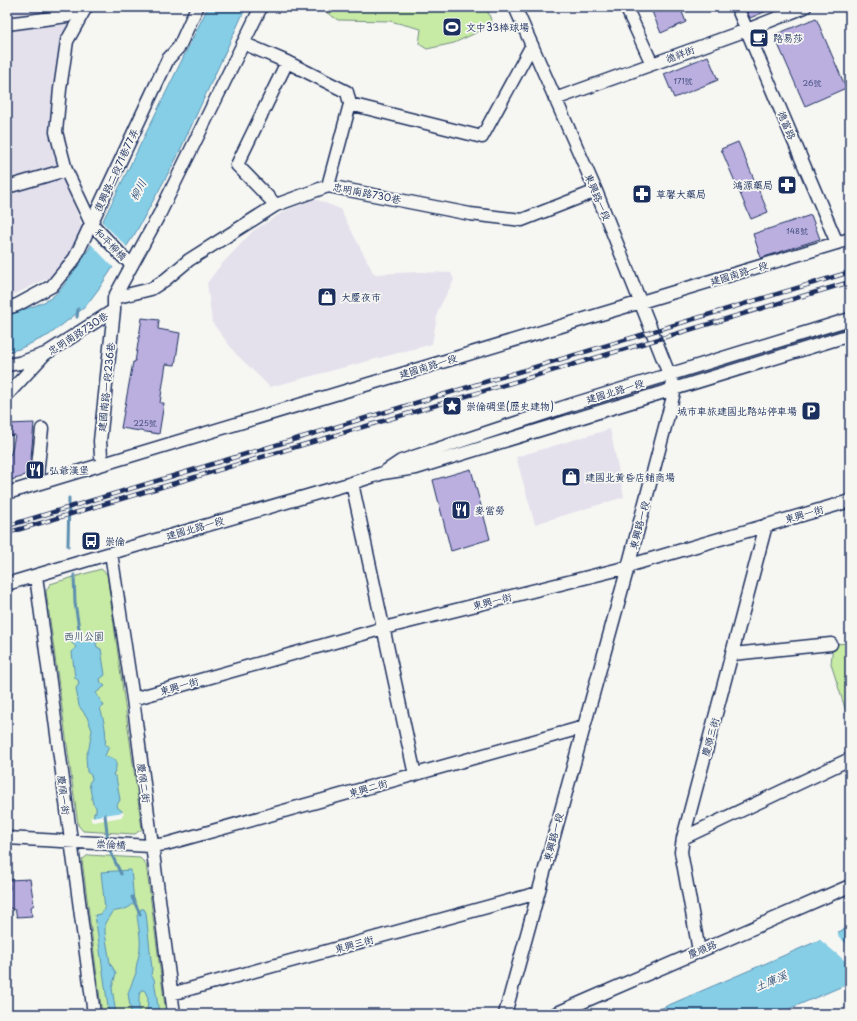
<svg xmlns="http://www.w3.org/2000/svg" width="857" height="1021" font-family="'Playpen Sans','LXGW WenKai TC',sans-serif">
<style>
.built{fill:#e4e1ed}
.green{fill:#c7eaa4;stroke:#718c81}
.water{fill:#85cee6;stroke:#5b8eb0}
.pier{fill:#f6f6f2}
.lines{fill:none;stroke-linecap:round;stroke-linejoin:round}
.stream{stroke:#5b8eb0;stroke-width:3}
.building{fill:#bbafe0;stroke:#1b2f5e}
.minor-casing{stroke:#1b2f5e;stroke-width:15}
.minor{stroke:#f6f6f2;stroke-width:12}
.rail-casing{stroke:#1b2f5e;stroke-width:4.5}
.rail{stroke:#f6f6f2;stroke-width:3;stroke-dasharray:9;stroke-linecap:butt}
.labels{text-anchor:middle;stroke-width:3.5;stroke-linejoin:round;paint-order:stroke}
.number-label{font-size:8px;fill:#434f7e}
.poi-label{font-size:10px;fill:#1b2f5e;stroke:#f6f6f2;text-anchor:start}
.street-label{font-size:10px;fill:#1b2f5e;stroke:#f6f6f2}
.park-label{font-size:10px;fill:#3d546c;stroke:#f6f6f2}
.water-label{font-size:11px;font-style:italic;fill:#365780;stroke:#f6f6f2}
</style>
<rect width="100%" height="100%" fill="#f6f6f2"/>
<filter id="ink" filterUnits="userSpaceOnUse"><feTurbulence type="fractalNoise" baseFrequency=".025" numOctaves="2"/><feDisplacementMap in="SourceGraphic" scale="8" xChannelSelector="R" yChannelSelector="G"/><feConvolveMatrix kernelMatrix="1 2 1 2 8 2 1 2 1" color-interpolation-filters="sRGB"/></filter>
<g filter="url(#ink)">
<path class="built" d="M7,7H80L58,100L62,173L84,232L58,273L7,298Z
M315,199L340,209L374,274L421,272L451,273L454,280L438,310L432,344L270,387L235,353L212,322L207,283L220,266L253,231L285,211Z
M610,429L624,497L535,524L516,457Z"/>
<path class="green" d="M318,7H486L493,25L454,43L427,49L419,44L421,29L390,21L338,20Z
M101,569L107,574L142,829L135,834L83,831L78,825L46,591L50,584Z
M850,643V724L831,664L833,644Z
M88,855L140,858L146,864L166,1014H102L82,860Z"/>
<path class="water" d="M208,7H246L176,159L136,232L100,287L85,307L49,335L19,349L7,352V314C19,311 41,305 51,298C65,288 79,263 89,249Z
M99,633L100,639L96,643L97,647L101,649L105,675L100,679L101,683L105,686L96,693L104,706L100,708C104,721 107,732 105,745L109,746L105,756L116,760V768L113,775L116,777L120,800L117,805L118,808L122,811V816L93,820L94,813L96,812V807L93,804L89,783L92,779L91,775L87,772L86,756L89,748L92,730L87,717L79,706L76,688L79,684L78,680L75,678L72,652L76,647L70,641V639L79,637L87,638L89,634Z
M131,870L134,902C130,910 119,910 112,912L105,923V933L110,963L116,973L112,988L116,1014H109L95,915L101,914L105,909L101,872Z
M141,909H144L146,913L152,969L151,975L154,979L159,1014H147L148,998L145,991L143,990H141L139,996V1014H131L128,993L136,973C135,966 140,955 140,947C141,937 138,925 137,915Z
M850,927V983L777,1014H648Z"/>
<path class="pier" d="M101,221L128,248L114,268L90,243Z
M124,812L122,817L93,822L91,821V817Z
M838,931V936L850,947V965L819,939Z"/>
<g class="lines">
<path class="stream" d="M77,317L78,309
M68,546L69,498
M74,575L75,603L81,641
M105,815L108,841
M109,846L110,851L121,874
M132,897L140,914"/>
</g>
<path class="building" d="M650,7H680L686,22L661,33Z
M745,7H776L750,18Z
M816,18L846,88L805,106L774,35Z
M708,56L718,80L674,98L664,74Z
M738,142L768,212L751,219L721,149Z
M811,215L820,239L761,258L753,234Z
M142,318L159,320L158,329L180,333L175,365L166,364L160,403H164L159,434L121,428L133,362H135Z
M34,423L30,469L22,477L7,481V455L11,454L15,435L7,436V424Z
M471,469L490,539L451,551L433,480Z
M30,879L34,905L31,907L32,916L17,917L15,910L7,907V890L10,889L9,880Z"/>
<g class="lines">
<defs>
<path id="minor" d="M626,7L652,64
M737,7L837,243
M7,24L67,16L76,7
M243,43L287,62L237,165L276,205
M287,62L347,92L350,104
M555,99L747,30L805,7
M66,170L91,223L124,258L132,264
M328,186L350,104L482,137L532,45
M7,187L66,170L56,132L60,89L67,41L86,7
M114,298L151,289L165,280L189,260L276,205L328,186L470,214L522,220L596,191
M7,308L17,305L52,286L75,258L168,59L179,47L197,7
M7,365L19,363L45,354L114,310V298L160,213L261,7
M7,395L44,355
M104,463L101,456L100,441L114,310
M386,471L401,461L570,405L850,319
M352,483L415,775
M36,484L42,429
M7,493L850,239
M111,553L133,699L174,1014
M36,576L94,1014
M7,584L111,553L352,483L383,473L416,468L850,335
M733,654L831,644
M133,699L384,628L628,567L634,564L850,501
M7,838L150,846L166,844L584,727
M683,838L850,759
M699,951L681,852L683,838L766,525
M171,994L538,893
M505,1014L628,567L675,389L596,191L515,7
M555,1014L850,886"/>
</defs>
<use href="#minor" class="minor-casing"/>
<use href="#minor" class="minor"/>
<defs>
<path id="rail" d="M7,526L850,272
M7,533L850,282"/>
</defs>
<use href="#rail" class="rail-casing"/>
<use href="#rail" class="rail"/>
</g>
</g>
<defs>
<symbol id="stadium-square" viewBox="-11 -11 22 22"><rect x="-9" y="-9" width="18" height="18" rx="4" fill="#1b2f5e" stroke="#f6f6f2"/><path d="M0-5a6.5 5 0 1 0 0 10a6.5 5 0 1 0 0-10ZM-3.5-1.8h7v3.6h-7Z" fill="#fff"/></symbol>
<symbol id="cafe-square" viewBox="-11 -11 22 22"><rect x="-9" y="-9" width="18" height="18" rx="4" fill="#1b2f5e" stroke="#f6f6f2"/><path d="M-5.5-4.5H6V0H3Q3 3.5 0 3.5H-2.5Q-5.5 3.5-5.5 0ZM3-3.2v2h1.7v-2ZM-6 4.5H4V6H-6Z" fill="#fff"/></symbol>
<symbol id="pharmacy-square" viewBox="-11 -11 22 22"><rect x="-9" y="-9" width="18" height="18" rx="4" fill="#1b2f5e" stroke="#f6f6f2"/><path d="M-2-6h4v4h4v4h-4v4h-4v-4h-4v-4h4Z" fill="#fff"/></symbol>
<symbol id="shop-square" viewBox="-11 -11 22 22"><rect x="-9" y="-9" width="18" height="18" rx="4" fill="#1b2f5e" stroke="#f6f6f2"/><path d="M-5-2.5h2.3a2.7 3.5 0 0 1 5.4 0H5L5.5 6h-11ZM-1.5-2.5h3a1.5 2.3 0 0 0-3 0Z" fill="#fff"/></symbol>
<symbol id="sight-square" viewBox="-11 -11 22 22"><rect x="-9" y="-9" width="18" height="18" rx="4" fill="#1b2f5e" stroke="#f6f6f2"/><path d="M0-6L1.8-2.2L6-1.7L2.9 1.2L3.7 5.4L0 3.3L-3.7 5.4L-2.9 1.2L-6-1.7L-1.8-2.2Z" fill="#fff"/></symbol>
<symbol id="parking-square" viewBox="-11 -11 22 22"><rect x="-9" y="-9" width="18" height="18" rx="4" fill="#1b2f5e" stroke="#f6f6f2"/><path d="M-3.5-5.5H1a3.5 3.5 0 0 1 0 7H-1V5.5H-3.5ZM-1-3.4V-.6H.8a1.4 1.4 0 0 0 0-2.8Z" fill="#fff"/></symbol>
<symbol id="restaurant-square" viewBox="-11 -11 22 22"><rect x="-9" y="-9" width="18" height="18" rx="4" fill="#1b2f5e" stroke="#f6f6f2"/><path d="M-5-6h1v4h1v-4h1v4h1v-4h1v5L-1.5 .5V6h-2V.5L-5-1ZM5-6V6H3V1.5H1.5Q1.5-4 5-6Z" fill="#fff"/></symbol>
<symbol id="bus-square" viewBox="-11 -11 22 22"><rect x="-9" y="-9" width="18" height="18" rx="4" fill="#1b2f5e" stroke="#f6f6f2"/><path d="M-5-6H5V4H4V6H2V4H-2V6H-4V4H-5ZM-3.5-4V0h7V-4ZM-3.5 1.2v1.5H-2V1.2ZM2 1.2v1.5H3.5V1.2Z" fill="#fff"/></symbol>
</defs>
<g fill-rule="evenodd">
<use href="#stadium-square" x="441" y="16" width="22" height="22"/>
<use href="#cafe-square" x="748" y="27" width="22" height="22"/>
<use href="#pharmacy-square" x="776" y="174" width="22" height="22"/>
<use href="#pharmacy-square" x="631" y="183" width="22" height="22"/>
<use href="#shop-square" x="316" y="286" width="22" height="22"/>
<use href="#sight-square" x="441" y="395" width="22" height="22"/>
<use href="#parking-square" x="800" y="400" width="22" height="22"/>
<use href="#restaurant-square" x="24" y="459" width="22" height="22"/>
<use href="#shop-square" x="560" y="466" width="22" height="22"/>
<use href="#restaurant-square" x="450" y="499" width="22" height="22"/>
<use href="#bus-square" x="80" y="530" width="22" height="22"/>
</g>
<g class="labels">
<g class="number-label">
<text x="683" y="84">171號</text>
<text x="812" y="86">26號</text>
<text x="797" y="234">148號</text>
<text x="145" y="426">225號</text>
</g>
<g class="poi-label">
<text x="466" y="31">文中33棒球場</text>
<text x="773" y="42">路易莎</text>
<text x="773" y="189" text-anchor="end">鴻源藥局</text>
<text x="656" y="198">草馨大藥局</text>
<text x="341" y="301">大慶夜市</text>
<text x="466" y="410">崇倫碉堡(歷史建物)</text>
<text x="797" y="415" text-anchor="end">城市車旅建國北路站停車場</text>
<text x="49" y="474">弘爺漢堡</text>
<text x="585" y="481">建國北黃昏店鋪商場</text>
<text x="475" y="514">麥當勞</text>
<text x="105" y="545">崇倫</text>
</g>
<g class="street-label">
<text transform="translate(680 54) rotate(-20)" y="4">德祥街</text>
<text transform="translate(787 125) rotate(67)" y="4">德富路</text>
<text transform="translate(116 170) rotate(-65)" y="4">復興路二段71巷77弄</text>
<text transform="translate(367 193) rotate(11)" y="4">忠明南路730巷</text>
<text transform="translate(598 197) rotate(67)" y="4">東興路一段</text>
<text transform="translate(111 244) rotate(45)" y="4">和平柳橋</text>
<text transform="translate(739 273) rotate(-17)" y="4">建國南路一段</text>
<text transform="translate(78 333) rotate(-33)" y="4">忠明南路730巷</text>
<text transform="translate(428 366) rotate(-17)" y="4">建國南路一段</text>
<text transform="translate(106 387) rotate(-84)" y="4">建國南路一段236巷</text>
<text transform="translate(615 391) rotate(-17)" y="4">建國北路一段</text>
<text transform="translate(804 514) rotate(-16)" y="4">東興一街</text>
<text transform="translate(639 525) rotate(-75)" y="4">東興路一段</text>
<text transform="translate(195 528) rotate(-16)" y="4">建國北路一段</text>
<text transform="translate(492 601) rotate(-14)" y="4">東興一街</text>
<text transform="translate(179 686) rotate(-16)" y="4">東興一街</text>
<text transform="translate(710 737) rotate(-75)" y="4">慶順三街</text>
<text transform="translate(144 783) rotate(82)" y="4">慶順二街</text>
<text transform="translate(368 788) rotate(-16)" y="4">東興二街</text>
<text transform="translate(64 795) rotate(83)" y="4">慶順一街</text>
<text transform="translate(553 837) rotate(-75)" y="4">東興路一段</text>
<text transform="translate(111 844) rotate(3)" y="4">崇倫橋</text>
<text transform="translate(354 944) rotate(-15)" y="4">東興三街</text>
<text transform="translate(702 949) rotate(-23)" y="4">慶順路</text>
</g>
<g class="park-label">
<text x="84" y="640">西川公園</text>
</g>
<g class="water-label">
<text transform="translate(138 190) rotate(-61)" y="4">柳川</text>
<text transform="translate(771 981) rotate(-23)" y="4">土庫溪</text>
</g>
</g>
<rect width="857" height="1021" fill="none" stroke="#f6f6f2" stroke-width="24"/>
<rect x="12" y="12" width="833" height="997" fill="none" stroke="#1b2f5e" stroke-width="1.5" filter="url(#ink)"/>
</svg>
